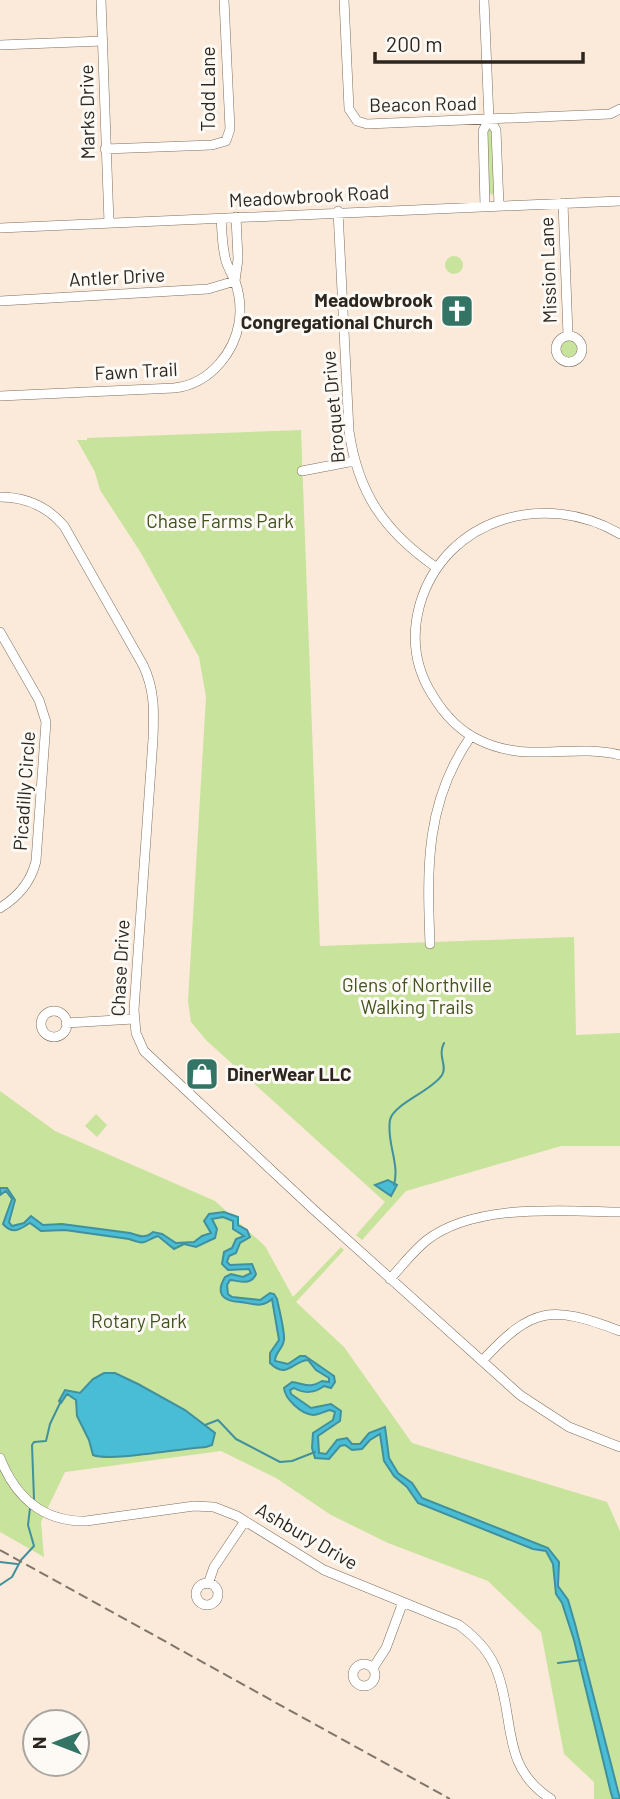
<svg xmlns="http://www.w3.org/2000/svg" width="620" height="1799" font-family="Barlow,sans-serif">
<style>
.green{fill:#c7e39c}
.water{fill:#49bdd5;stroke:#40909e;stroke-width:2}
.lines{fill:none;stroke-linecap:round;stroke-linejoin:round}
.stream{stroke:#40909e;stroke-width:2}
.minor-casing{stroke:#7d6e5f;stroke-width:10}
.minor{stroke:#fff;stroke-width:9}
.rail{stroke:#80756a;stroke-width:2;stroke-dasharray:10 5;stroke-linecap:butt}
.labels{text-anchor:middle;stroke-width:6;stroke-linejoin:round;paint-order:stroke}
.street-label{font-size:19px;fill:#2c261f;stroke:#fdfaf6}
.poi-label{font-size:19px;font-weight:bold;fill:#2c261f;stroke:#fdfaf6;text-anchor:end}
.park-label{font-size:19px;fill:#40531c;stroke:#fdfaf6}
</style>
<rect width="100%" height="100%" fill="#fbead9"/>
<path class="green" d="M489,130L492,131L495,192L492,195L488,192L487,131Z
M445 265a9 9 0 1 1 18 0a9 9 0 1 1-18 0Z
M560 348a9 9 0 1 1 18 0a9 9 0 1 1-18 0Z
M301,430L320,946L574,937L576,1035L620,1033V1146H561L406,1191L362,1240L356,1235L385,1202L207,1041L191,1022L188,1001L206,697L199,657L141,553L100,490L95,472L77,440H87V438Z
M0,1091L55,1131L215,1201L265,1246L293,1297L341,1247L344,1250L296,1302L344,1347L412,1443L607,1502L620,1531V1799H594V1782L564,1754L541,1632L488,1581L388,1543L331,1515L276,1478L221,1451L65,1472L41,1522L44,1557L0,1532Z
M96,1114L107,1125L97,1137L85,1126Z"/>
<path class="water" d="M388,1180L397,1185L391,1196L375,1185Z
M0,1188H7L15,1200L9,1222L12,1226L24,1223L31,1216L43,1225L62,1224L130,1233C139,1236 145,1239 153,1232L162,1234L176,1243L194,1242L202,1236L211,1233L204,1221L209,1214L224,1212L238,1217V1225L247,1230L250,1237L240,1243L236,1253L229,1256L227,1262L230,1265L252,1264L256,1274C251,1286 240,1281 230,1280L227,1285L228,1294L232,1297L260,1300L270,1293L274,1294L277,1299C279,1309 285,1332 284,1340C283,1349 275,1352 275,1361L288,1364L300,1356H305L334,1376L335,1382L331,1388L324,1386C315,1393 304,1394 294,1388L290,1390L291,1394L311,1408L331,1404L341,1411L340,1421L318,1436L319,1453L326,1454L337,1440L347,1438L352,1444H360L369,1433L385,1427L389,1458L398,1473L412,1483L422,1498L548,1548L559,1562L558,1586L568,1600L575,1624L620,1799H613L611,1793L574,1640L562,1603L556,1594L553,1564L546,1551L533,1549L418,1503L407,1487L394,1476L384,1461L380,1434L370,1440L362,1449L352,1450L345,1445L340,1446L329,1459L315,1458L312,1448L313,1433L333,1420L335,1412L330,1410C325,1411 319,1415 313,1415C301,1414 285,1399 284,1388L292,1382C306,1384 308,1389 322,1381L329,1382V1378L316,1370L308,1360C292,1361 287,1380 270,1363V1353L279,1340L272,1299C261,1309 252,1303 240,1302C223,1301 215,1294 225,1277L231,1274L243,1277L251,1273L249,1269L228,1270L222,1264L224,1252L232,1248L236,1239L244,1236L233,1229V1221L223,1217L212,1219L217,1229L215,1238L196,1247L184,1244L174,1249L158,1236C143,1241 148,1246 129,1239L65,1230L41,1231L30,1223C21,1228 14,1236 3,1224L12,1199L6,1191L0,1195Z
M104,1373H115L138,1384L185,1410L215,1433L212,1445L206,1447C181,1448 111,1462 93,1455L89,1440L77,1416L76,1400L67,1394L61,1403L59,1401L65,1390L80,1393L93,1379Z"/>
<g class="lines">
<path class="stream" d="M394,1185C400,1163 386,1142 390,1120C393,1104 432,1091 442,1075C448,1066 437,1056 444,1043
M205,1425L218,1420L236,1439L280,1462L292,1461L315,1452
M34,1499L32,1445L34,1442L46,1441L50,1424L61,1401
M0,1562L17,1564
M0,1585L12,1577L21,1560L34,1546L28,1525L30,1508
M558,1663L581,1660"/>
<defs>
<path id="minor" d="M101,0L109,223
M344,0L349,109L357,121L367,124L610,114L620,109
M484,0L489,119L483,131L485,206
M0,45L103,41
M489,119L496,130L499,206
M105,149L212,145L226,141L230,129L224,0
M563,203L568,335
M338,211L349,431C358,494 385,532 437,568
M0,228L620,201
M235,281L238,259L236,217
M0,301L208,289L235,281
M556 349a13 13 0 1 1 26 0a13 13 0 1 1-26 0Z
M0,396L174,388C193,386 208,377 220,363C240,340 245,310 235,281C232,274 228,268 226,261C222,247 222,232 221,218
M302,471L354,461
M0,497C26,497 47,506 64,526L143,665C155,690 154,712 153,739L134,1010L136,1033L144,1051L313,1209L520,1395L569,1427L620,1447
M620,534C546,490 446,517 420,604C411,636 415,668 433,696C444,714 460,731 479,740C528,764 570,743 620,755
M0,632L39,700L46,722L36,861C31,882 18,897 0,908
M430,944C427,867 425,802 471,736
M41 1024a13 13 0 1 1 26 0a13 13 0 1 1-26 0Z
M66,1023L134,1019
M390,1279C402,1266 413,1251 427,1240C475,1203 562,1211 620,1212
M482,1361C533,1306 551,1305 620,1331
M0,1458C15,1496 42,1522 86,1521L194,1506L214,1507L237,1516L324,1570L459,1625C477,1638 491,1653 498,1674C515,1722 501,1767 551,1799
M196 1594a11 11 0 1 1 22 0a11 11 0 1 1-22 0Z
M208,1584L214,1567L245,1521
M353 1675a11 11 0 1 1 22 0a11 11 0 1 1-22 0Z
M373,1668L386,1648L403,1602"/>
</defs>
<use href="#minor" class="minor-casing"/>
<use href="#minor" class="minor"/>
<path class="rail" d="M0,1550L450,1799"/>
</g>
<defs>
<symbol id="church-square" viewBox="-11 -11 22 22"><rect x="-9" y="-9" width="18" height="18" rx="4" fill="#337465" stroke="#fdfaf6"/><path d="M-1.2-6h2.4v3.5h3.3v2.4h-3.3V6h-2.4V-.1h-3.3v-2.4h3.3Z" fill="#fff"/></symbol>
<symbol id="shop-square" viewBox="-11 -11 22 22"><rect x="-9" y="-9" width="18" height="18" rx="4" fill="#337465" stroke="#fdfaf6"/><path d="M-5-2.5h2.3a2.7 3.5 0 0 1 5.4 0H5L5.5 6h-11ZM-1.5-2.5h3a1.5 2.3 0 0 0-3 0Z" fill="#fff"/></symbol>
</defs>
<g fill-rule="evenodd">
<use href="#church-square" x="438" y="292" width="38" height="38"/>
<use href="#shop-square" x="183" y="1055" width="38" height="38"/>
</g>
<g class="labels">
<g class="street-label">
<text transform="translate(208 89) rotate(-90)" y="7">Todd Lane</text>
<text transform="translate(423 104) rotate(-1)" y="7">Beacon Road</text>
<text transform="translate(87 112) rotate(-91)" y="7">Marks Drive</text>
<text transform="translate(309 196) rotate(-3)" y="7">Meadowbrook Road</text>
<text transform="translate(548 270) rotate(-92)" y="7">Mission Lane</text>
<text transform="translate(117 277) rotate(-3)" y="7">Antler Drive</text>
<text transform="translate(136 371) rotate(-3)" y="7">Fawn Trail</text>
<text transform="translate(333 407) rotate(-95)" y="7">Broquet Drive</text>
<text transform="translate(24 791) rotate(-86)" y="7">Picadilly Circle</text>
<text transform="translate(120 968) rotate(-87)" y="7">Chase Drive</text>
<text transform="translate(307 1536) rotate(30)" y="7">Ashbury Drive</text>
</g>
<g class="poi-label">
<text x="433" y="307">Meadowbrook<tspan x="433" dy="22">Congregational Church</tspan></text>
<text x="227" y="1081" text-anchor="start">DinerWear LLC</text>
</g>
<g class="park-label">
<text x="220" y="528">Chase Farms Park</text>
<text x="417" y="992">Glens of Northville<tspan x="417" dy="22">Walking Trails</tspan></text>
<text x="139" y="1328">Rotary Park</text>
</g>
</g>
<g transform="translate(56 1743) rotate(270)"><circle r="33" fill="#fdfaf6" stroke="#a9a5a0" stroke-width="2"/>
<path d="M0-5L12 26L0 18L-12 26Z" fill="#337465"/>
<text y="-10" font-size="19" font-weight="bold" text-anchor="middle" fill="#2c261f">N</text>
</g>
<path d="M375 52v10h208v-10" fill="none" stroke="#2c261f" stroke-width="3.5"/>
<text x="386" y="52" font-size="21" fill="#2c261f" stroke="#fdfaf6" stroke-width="5" paint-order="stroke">200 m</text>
</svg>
